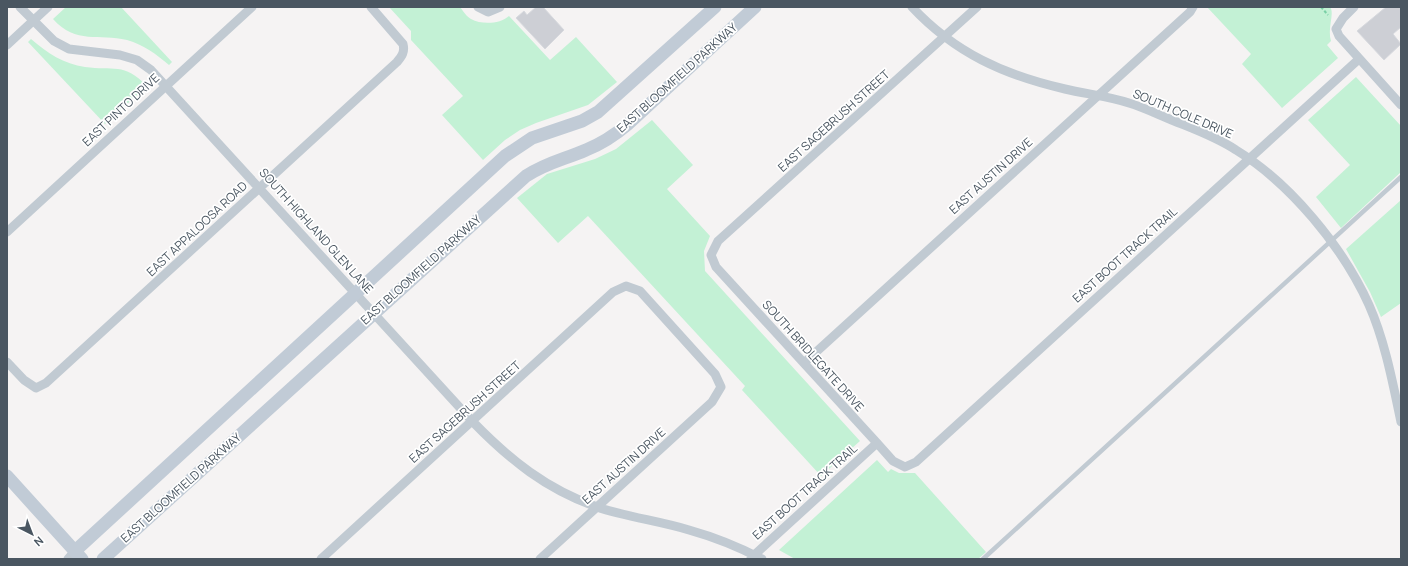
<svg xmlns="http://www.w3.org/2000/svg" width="1408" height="566" font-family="Manrope,sans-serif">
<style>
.green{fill:#c3f1d5}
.building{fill:#cdcfd5;stroke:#d7d9de}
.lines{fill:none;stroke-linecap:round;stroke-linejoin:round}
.path{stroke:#7ad0a6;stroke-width:2;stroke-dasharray:3 2;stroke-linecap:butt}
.lane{stroke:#c1cad2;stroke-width:4.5}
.street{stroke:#c1cad2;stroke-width:9}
.secondary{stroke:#c1cbd6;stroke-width:13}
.labels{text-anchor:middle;stroke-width:3.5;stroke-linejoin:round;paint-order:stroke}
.street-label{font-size:12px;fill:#4a5661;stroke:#fff}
</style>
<rect width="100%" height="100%" fill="#f5f3f3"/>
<path class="green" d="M66,7H121L172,62L169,65C156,54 144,45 127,40C99,33 76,45 53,19Z
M389,7H460C463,11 467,17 471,19C482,25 500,24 509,16L550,60L576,37L617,82L588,105L536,123L520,130L505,140L483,160L442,115L463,96L411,40V31Z
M1207,7H1330C1335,13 1327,28 1331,41L1327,45L1338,58L1282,108L1242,64L1251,54Z
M31,39C47,53 64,64 85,67C113,71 124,62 147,86L105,124L28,42Z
M1356,77L1401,126V172L1341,228L1316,197L1350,165L1308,120Z
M652,120L693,165L667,189L710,236L704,251L705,271L860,441L821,476L742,390L745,386L588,216L558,243L517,198L547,174L595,159L616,149Z
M1401,200V303L1381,317L1370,292L1346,249Z
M877,460L888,472L891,469L899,473H915L986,552L978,559H795L779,550Z"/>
<path class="building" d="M536,7H543L564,30L545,49L516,18L524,11L527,15Z
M1386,7H1401V27L1393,34L1401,44L1384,60L1357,31Z"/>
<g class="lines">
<path class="path" d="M1321,7L1328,15"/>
<path class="lane" d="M983,559L1401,177"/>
<path class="street" d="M20,7L54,41L69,49L120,55L137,60L151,70L473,422C510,460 546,489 597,507C627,517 659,521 689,530C714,537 739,547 762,559
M478,7L488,12L500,7
M912,7C955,53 1004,75 1065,89C1086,94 1108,96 1129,103C1142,107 1155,113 1167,118C1191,128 1215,136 1236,150C1290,183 1343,247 1369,305C1385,341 1393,384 1401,422
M977,7L718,241L711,255L716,267L877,443L893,461L905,467L916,462L1359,59
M1354,7L1343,18L1336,29L1339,36L1401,105
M7,45L48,7
M7,232L252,7
M7,362L24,380L36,388L46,383L397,62C402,56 405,52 403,44L371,7
M804,363L1190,12L1193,7
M751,558L877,443
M68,559L75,551
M321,559L613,292L626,286L640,291L715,374L721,387L712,402L540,559"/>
<path class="secondary" d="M7,476L82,559
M75,551L505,156L532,138L582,121L598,112L715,7
M103,559L526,176C548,162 563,160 586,150C601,144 615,135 628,124L755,7"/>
</g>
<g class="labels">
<g class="street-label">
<text transform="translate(677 78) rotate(-42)" y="4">EAST BLOOMFIELD PARKWAY</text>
<text transform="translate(121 110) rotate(-43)" y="4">EAST PINTO DRIVE</text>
<text transform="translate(1183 114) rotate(23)" y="4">SOUTH COLE DRIVE</text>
<text transform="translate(834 121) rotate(-42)" y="4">EAST SAGEBRUSH STREET</text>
<text transform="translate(991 176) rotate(-42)" y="4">EAST AUSTIN DRIVE</text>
<text transform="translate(197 229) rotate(-43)" y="4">EAST APPALOOSA ROAD</text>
<text transform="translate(316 231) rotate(48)" y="4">SOUTH HIGHLAND GLEN LANE</text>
<text transform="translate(1125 255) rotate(-42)" y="4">EAST BOOT TRACK TRAIL</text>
<text transform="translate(421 270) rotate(-42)" y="4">EAST BLOOMFIELD PARKWAY</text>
<text transform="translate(813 356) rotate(48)" y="4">SOUTH BRIDLEGATE DRIVE</text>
<text transform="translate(465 412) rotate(-42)" y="4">EAST SAGEBRUSH STREET</text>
<text transform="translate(624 466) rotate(-42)" y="4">EAST AUSTIN DRIVE</text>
<text transform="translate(181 488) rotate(-42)" y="4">EAST BLOOMFIELD PARKWAY</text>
<text transform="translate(805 492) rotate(-42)" y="4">EAST BOOT TRACK TRAIL</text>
</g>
</g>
<rect width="1408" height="566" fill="none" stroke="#4a5661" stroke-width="16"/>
<g transform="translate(32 534) rotate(138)" stroke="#ffffff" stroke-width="3" paint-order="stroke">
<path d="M0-3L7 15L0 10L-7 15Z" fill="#4a5661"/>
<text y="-6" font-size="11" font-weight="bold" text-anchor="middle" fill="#4a5661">N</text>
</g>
</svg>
